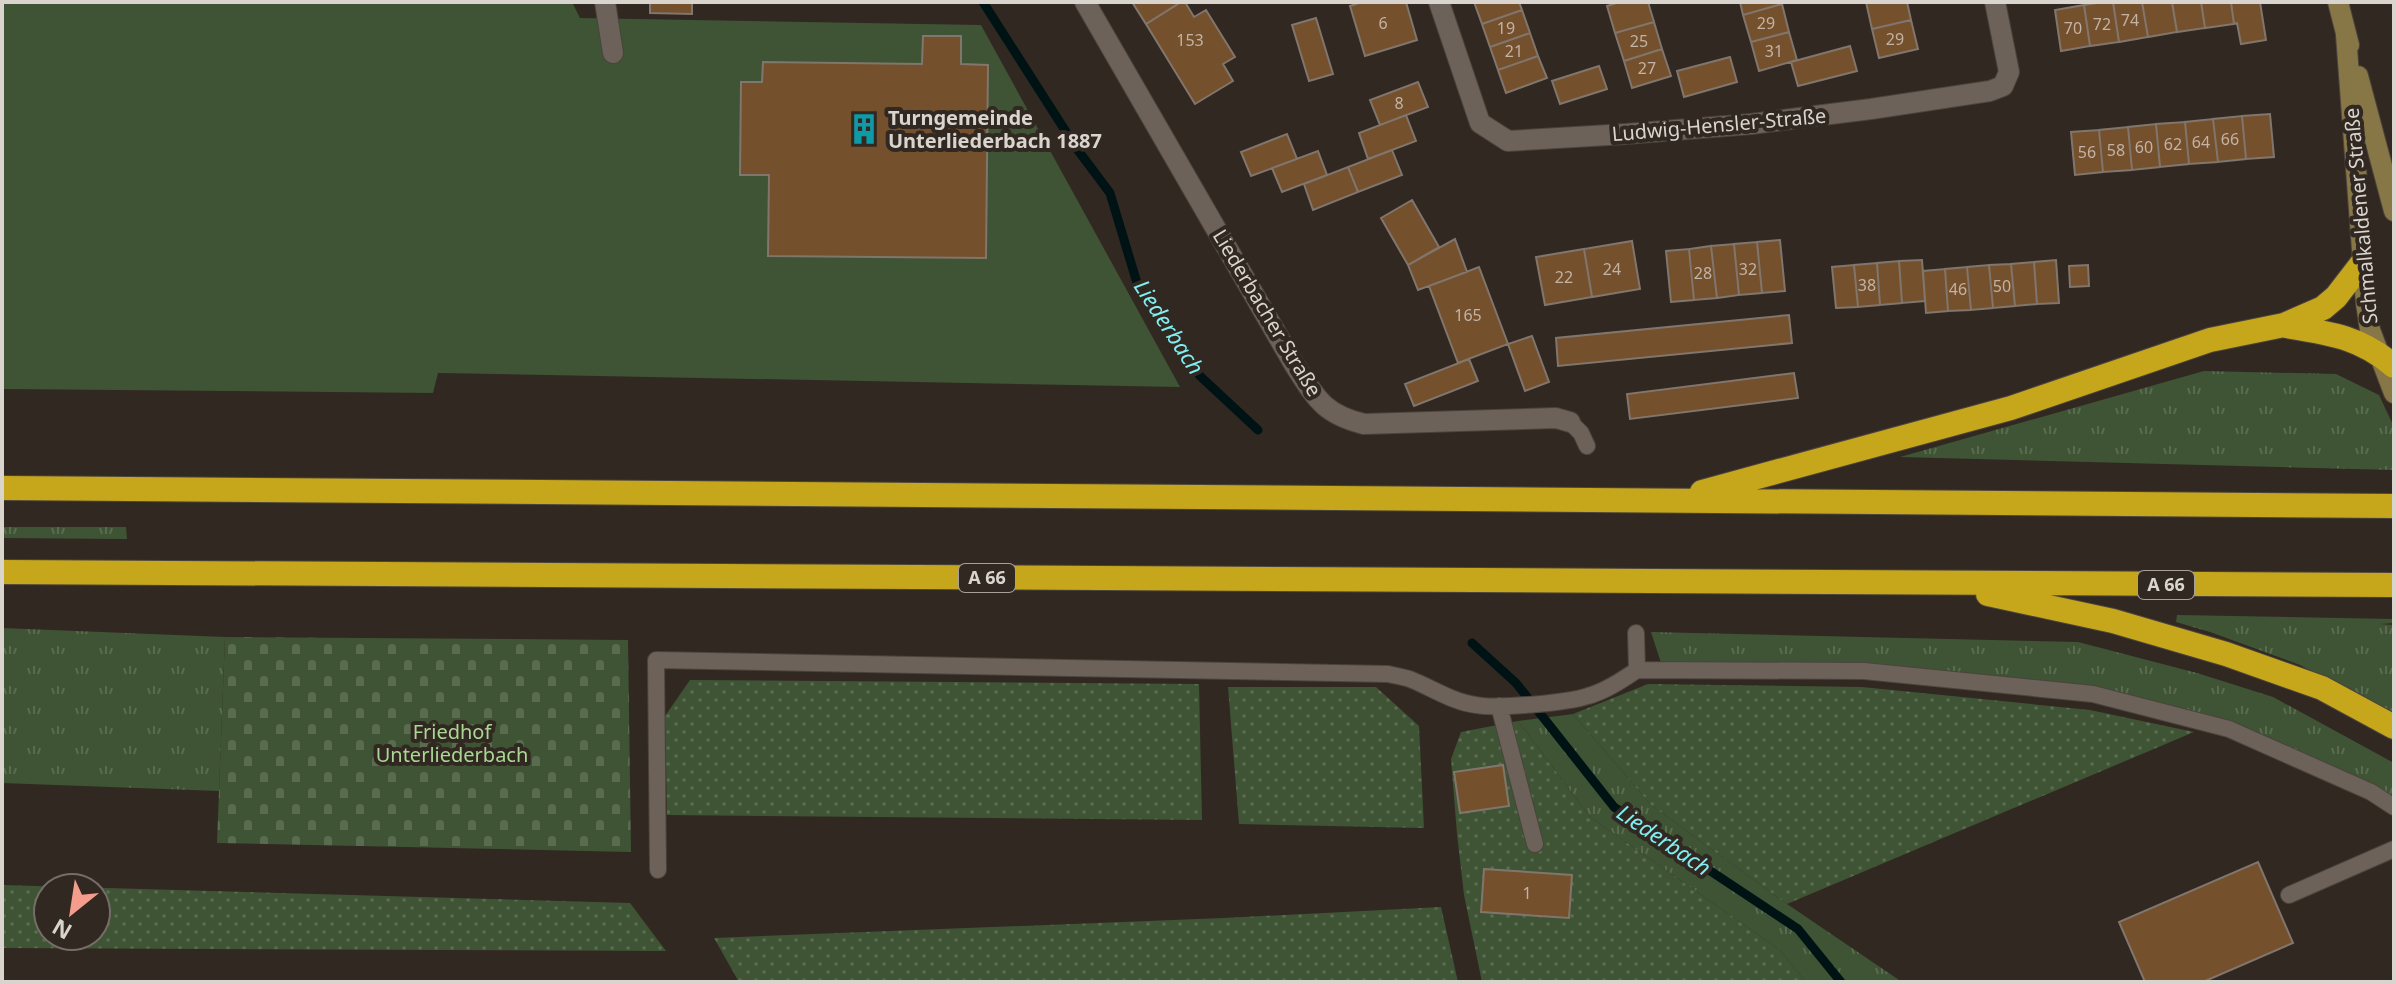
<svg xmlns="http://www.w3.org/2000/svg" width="2396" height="984" font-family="'Noto Sans',sans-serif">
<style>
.grass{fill:url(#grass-tufts)}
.cemetery{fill:url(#cemetery-stones)}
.park{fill:#3e5434}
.garden{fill:url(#garden-dots);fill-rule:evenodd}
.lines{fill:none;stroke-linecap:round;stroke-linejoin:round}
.stream{stroke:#001314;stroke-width:9}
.building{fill:#75502c;stroke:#80766d;stroke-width:2}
.service-casing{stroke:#4b443d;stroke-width:18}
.minor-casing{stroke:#4b443d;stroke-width:22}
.secondary-casing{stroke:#4b443d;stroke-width:22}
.motorway-casing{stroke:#4b443d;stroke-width:26}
.service{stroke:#6c6259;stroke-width:16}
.minor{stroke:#6c6259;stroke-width:20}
.secondary{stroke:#877646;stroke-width:20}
.motorway{stroke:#c6a61a;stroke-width:24}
.labels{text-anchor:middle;stroke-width:8;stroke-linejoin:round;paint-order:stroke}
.number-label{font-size:16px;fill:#c1b3a6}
.shield{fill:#312821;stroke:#a7a09b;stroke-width:2}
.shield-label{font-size:18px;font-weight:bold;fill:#dad4cf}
.poi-label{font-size:20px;font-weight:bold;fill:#dad4cf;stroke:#312821;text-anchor:start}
.street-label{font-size:20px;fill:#dad4cf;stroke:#312821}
.park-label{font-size:20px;fill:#aad794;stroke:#312821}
.water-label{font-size:22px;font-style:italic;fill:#80eef2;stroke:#312821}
</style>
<defs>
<pattern id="grass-tufts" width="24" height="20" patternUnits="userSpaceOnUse" patternTransform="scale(2)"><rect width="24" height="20" fill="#3e5434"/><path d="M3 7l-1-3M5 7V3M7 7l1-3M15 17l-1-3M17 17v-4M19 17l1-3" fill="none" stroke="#596c50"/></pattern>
<pattern id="cemetery-stones" width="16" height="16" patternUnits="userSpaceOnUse" patternTransform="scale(2)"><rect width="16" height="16" fill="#3e5434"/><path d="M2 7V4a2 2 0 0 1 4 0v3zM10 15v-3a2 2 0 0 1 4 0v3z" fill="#596c50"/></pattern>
<pattern id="garden-dots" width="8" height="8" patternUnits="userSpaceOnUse" patternTransform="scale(2)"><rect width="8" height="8" fill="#3e5434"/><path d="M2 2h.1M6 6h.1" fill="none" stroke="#596c50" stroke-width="1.8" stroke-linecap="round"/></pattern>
</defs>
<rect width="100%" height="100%" fill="#312821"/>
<path class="grass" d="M2204,371L2336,374L2379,395L2394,427V470L1900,457Z
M2,527H126L127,539L2,538Z
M2177,615L2394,619V623L2380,624L2394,625V715L2300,665L2210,632L2176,622Z
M2,628L225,637L219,791L2,783Z
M1651,632L2078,642L2197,673L2273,697L2394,763V807L2229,729L2093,694L1662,666Z
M1573,714L1651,805L1787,904L1902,982H1806L1780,950L1590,817L1518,721Z"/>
<path class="cemetery" d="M225,637L628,640L631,852L217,843Z"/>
<path class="park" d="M2,2H572L580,18L981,25L1180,387L438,373L433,393L2,389Z"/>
<path class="garden" d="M690,680L1199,684L1202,820L667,815L665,716Z
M1648,684L1862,687L2090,710L2194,732L1787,904L1651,805L1573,714Z
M1228,687H1376L1419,726L1424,828L1239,824Z
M1518,721L1590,817L1780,950L1806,982H1482L1464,895L1457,834L1451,759L1461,732Z
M2,885L630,903L666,951L2,948ZM96,888V936H48V888Z
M1441,907L1458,982H739L714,938L1223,918Z"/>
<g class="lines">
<path class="stream" d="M983,2L1077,149L1110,193L1137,283L1200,376L1258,430
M1472,643L1516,683L1614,807L1798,929L1841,982"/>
</g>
<path class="building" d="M650,2H692V14L650,13Z
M1132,2H1181L1146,24Z
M1181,2H1185L1194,17L1206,10L1235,57L1223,64L1233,81L1195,104L1146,24Z
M1362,2H1406L1417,40L1365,56L1350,6Z
M1474,2H1519L1522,10L1482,24Z
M1620,2H1648L1654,22L1615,33L1607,6Z
M1740,2H1781L1782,4L1743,15Z
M1866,2H1907L1911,20L1872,29Z
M2104,2H2113L2119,42L2090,46L2084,5Z
M2113,2H2142L2148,37L2119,42Z
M2142,2H2172L2177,32L2148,37Z
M2172,2H2201L2205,28L2177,32Z
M2201,2H2231L2234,24L2205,28Z
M2231,2H2260L2266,40L2241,44L2237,23L2234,24Z
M1782,4L1789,32L1751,42L1743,15Z
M2084,5L2090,46L2061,51L2055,10Z
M1522,10L1530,33L1490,47L1482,24Z
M1316,18L1333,74L1309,81L1292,25Z
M1911,20L1918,49L1879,58L1872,29Z
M1654,22L1662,49L1624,61L1615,33Z
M1789,32L1797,60L1759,71L1751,42Z
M1530,33L1538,56L1498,70L1490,47Z
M923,36H961V64L988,65L986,258L768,256L769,175H740L741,82H762L763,62L922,64Z
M1850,46L1857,71L1798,86L1791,62Z
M1662,49L1671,76L1632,88L1624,61Z
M1538,56L1547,78L1506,93L1498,70Z
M1730,57L1737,82L1684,97L1677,71Z
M1599,66L1607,89L1560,104L1552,81Z
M1418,82L1428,107L1380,125L1370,100Z
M2270,114L2274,157L2246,159L2242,116Z
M1406,115L1416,141L1368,159L1359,133Z
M2242,116L2246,159L2218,162L2213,119Z
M2213,119L2218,162L2189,164L2185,122Z
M2185,122L2189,164L2160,167L2156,124Z
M2156,124L2160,167L2132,170L2128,127Z
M2128,127L2132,170L2103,172L2099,130Z
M2099,130L2103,172L2075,175L2071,132Z
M1287,134L1297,159L1251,176L1241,152Z
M1392,150L1402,175L1358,192L1348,167Z
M1318,151L1327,175L1282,192L1272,168Z
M1348,167L1358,192L1313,210L1304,184Z
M1412,200L1439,247L1408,265L1381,218Z
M1455,239L1467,272L1418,290L1408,265Z
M1780,240L1785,291L1762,293L1757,242Z
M1632,241L1640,289L1592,297L1584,249Z
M1757,242L1762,293L1739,295L1734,244Z
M1734,244L1739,295L1717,298L1711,246Z
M1711,246L1717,298L1694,300L1689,249Z
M1584,249L1592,297L1545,305L1536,257Z
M1689,249L1694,300L1671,302L1666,251Z
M1922,260L1925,301L1902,303L1899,261Z
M2056,260L2059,303L2037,304L2034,262Z
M1899,261L1902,303L1880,305L1877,263Z
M2034,262L2037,304L2015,306L2011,264Z
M1877,263L1880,305L1858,307L1854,265Z
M2011,264L2015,306L1993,308L1989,265Z
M1854,265L1858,307L1836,308L1832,267Z
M1989,265L1993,308L1971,310L1967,267Z
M2088,265L2089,286L2070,287L2069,266Z
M1479,267L1508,344L1458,363L1429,286Z
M1967,267L1971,310L1948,311L1945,269Z
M1945,269L1948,311L1926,313L1923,271Z
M1789,315L1792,343L1558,366L1556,338Z
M1532,336L1549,382L1525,391L1508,344Z
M1469,359L1478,381L1414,406L1405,384Z
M1794,373L1798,398L1630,419L1627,394Z
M1503,765L1509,806L1460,813L1454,772Z
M2258,862L2293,943L2203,982H2145L2119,922Z
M1484,869L1572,875L1569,918L1481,912Z"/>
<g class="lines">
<defs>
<path id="service" d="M1570,422L1581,433L1587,446
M1637,670L1864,671L2093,694L2229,729L2371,792L2394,807
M1499,706L1535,844
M658,870L656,660L1388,674C1396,676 1405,677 1412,680C1434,689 1453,702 1476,705C1498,709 1566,703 1588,696C1606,691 1622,680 1637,670L1636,633
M2289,895L2394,849"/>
<path id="minor" d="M605,2L613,53
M1085,2L1294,364C1316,398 1323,414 1364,424L1556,418L1570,422
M1439,2L1480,123L1508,141L1626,134L1751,124L1871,109L1990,91L2003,86L2009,72L1995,2"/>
<path id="secondary" d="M2338,2L2349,45
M2346,35L2366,303L2370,330L2394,393
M2358,76L2394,211"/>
<path id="motorway" d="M2286,326C2329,333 2360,337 2394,366
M2,488L2394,506
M1702,492L2011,408L2210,340L2284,325L2323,308L2336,297L2363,262
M2,572L2394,585
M1988,594L2113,621L2226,654L2322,688L2394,727"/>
</defs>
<use href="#service" class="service-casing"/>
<use href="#minor" class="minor-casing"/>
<use href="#secondary" class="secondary-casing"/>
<use href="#motorway" class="motorway-casing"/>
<use href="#service" class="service"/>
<use href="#minor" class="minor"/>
<use href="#secondary" class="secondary"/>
<use href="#motorway" class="motorway"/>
</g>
<defs>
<symbol id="building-bare" viewBox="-9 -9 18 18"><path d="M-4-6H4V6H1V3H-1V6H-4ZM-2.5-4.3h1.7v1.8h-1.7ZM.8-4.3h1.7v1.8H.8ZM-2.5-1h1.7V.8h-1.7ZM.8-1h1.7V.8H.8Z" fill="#0f9aa8" stroke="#312821" stroke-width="2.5" paint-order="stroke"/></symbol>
</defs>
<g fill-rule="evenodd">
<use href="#building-bare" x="842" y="107" width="44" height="44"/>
</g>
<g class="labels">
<g class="number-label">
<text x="2130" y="26">74</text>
<text x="1383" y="29">6</text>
<text x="1766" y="29">29</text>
<text x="2102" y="30">72</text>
<text x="1506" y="34">19</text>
<text x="2073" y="34">70</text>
<text x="1895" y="45">29</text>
<text x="1190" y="46">153</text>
<text x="1639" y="47">25</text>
<text x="1514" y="57">21</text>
<text x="1774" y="57">31</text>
<text x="1647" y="74">27</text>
<text x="1399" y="109">8</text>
<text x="2230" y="145">66</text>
<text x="2201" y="148">64</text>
<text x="2173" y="150">62</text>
<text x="2144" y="153">60</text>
<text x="2116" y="156">58</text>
<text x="2087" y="158">56</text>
<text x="1612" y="275">24</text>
<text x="1748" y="275">32</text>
<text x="1703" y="279">28</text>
<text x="1564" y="283">22</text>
<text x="1867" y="291">38</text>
<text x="2002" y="292">50</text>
<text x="1958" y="295">46</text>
<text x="1468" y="321">165</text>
<text x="1527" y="899">1</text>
</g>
<g class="shield">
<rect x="959" y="564" width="56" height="28" rx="6"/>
<rect x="2138" y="571" width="56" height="28" rx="6"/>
</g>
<g class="shield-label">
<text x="987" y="584">A 66</text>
<text x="2166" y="591">A 66</text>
</g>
<g class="poi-label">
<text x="888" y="125">Turngemeinde<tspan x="888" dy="23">Unterliederbach 1887</tspan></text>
</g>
<g class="street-label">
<text transform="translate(1719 125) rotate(-5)" y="7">Ludwig-Hensler-Straße</text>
<text transform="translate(2361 216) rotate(-95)" y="7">Schmalkaldener Straße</text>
<text transform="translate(1267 313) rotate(59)" y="7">Liederbacher Straße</text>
</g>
<g class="park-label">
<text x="452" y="739">Friedhof<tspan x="452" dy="23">Unterliederbach</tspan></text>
</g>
<g class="water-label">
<text transform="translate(1169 327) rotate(57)" y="8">Liederbach</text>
<text transform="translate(1664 840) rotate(34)" y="8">Liederbach</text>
</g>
</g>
<rect width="2396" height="984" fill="none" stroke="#dad4cf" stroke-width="8"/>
<g transform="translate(72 912) rotate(210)"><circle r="38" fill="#312821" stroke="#756d67" stroke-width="2"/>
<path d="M0-6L14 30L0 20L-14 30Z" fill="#f49d8d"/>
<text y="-12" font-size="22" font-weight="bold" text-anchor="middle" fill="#dad4cf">N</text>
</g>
</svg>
